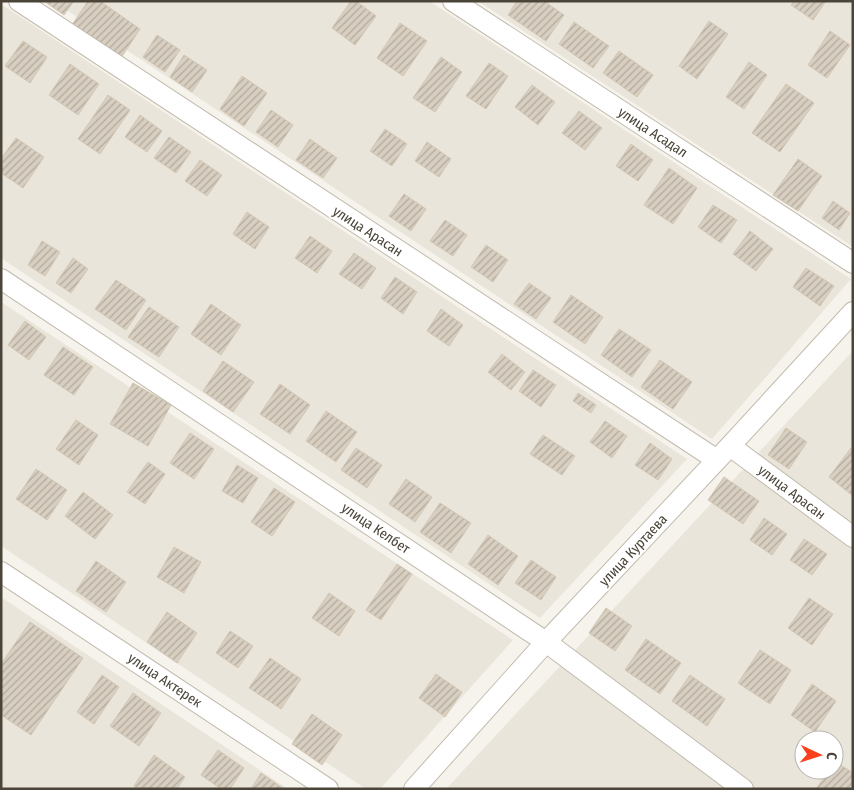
<svg xmlns="http://www.w3.org/2000/svg" width="854" height="790" font-family="'Fira Sans Condensed',sans-serif">
<style>
.residential{fill:#eae5da;fill-rule:evenodd}
.building{fill:url(#building-hatch);stroke:#d3c7b4}
.lines{fill:none;stroke-linecap:round;stroke-linejoin:round}
.street-casing{stroke:#c2bbae;stroke-width:22}
.street{stroke:#fff;stroke-width:20}
.labels{text-anchor:middle;stroke-width:4;stroke-linejoin:round;paint-order:stroke}
.street-label{font-size:14px;fill:#4b4439;stroke:#fff}
</style>
<defs>
<pattern id="building-hatch" width="6" height="6" patternUnits="userSpaceOnUse" patternTransform="scale(1.25)"><rect width="6" height="6" fill="#d8cfc1"/><path d="M-1 1l2-2M0 6l6-6M5 7l2-2" fill="none" stroke="#b1aa9e"/></pattern>
</defs>
<rect width="100%" height="100%" fill="#f6f3ec"/>
<path class="residential" d="M53,1H429L851,279L712,439Z
M478,1H853V247Z
M1,4L687,459L540,618L1,258Z
M1,302L513,640L380,789H366L1,546Z
M853,351V789H446ZM804,740H834V770H804Z
M1,597L288,789H1Z"/>
<path class="building" d="M44,1H74L64,15Z
M88,1H100L140,29L121,58L72,25Z
M351,1H356L376,16L355,45L332,28Z
M517,1H544L564,15L546,41L508,15Z
M794,1H826L813,20L791,5Z
M709,21L728,34L697,79L679,66Z
M574,22L609,46L593,68L559,44Z
M400,23L427,41L403,76L377,58Z
M830,31L850,45L827,78L808,65Z
M157,35L180,50L165,72L143,57Z
M23,41L47,57L30,83L5,66Z
M619,51L653,75L637,97L603,73Z
M184,55L207,70L192,92L170,77Z
M441,57L462,72L435,112L413,98Z
M749,62L767,75L744,109L726,97Z
M489,63L508,76L486,109L466,96Z
M70,64L99,84L78,115L49,95Z
M242,76L267,93L244,126L220,109Z
M786,84L814,103L780,152L752,133Z
M532,85L555,102L538,125L515,107Z
M108,95L130,110L100,154L78,139Z
M271,110L293,125L278,147L256,132Z
M579,111L602,128L585,150L562,133Z
M140,115L162,131L147,152L125,137Z
M385,129L407,144L392,166L370,151Z
M169,137L191,152L176,173L154,158Z
M16,138L44,157L23,188L1,173V159Z
M310,139L337,158L323,178L296,160Z
M427,142L451,159L439,177L415,161Z
M631,144L653,160L638,181L616,166Z
M798,159L822,176L798,211L773,195Z
M200,160L222,175L207,196L185,181Z
M669,168L697,188L673,224L644,205Z
M404,194L426,209L411,231L389,216Z
M833,201L850,213L839,230L822,218Z
M713,205L737,220L721,243L698,227Z
M247,212L269,227L255,249L233,234Z
M445,220L467,235L453,256L430,241Z
M750,231L773,249L756,271L733,254Z
M310,236L332,251L317,273L295,258Z
M42,241L60,252L45,276L28,265Z
M486,245L508,260L493,282L471,267Z
M354,253L376,268L362,289L339,274Z
M73,258L88,269L71,293L56,283Z
M806,268L834,286L820,306L793,287Z
M395,277L417,292L403,314L381,298Z
M116,280L146,300L126,330L95,309Z
M529,283L551,298L536,319L514,304Z
M571,295L603,317L585,344L553,322Z
M211,304L241,325L221,355L191,334Z
M149,307L179,327L159,357L128,337Z
M441,309L463,325L449,346L427,331Z
M25,321L46,337L29,360L8,345Z
M619,329L651,350L632,377L601,355Z
M63,347L93,367L74,395L44,375Z
M502,354L525,372L511,390L488,372Z
M660,360L692,382L673,409L641,387Z
M223,361L254,382L233,412L203,391Z
M533,370L556,385L541,407L519,391Z
M133,383L171,405L148,446L110,424Z
M280,384L310,405L290,434L260,414Z
M578,393L596,405L591,413L573,401Z
M326,411L357,432L336,462L306,441Z
M76,420L98,435L79,465L56,449Z
M605,421L627,436L612,458L590,442Z
M786,428L807,442L789,469L768,455Z
M190,433L214,449L194,479L170,463Z
M543,435L575,456L562,475L530,454Z
M650,443L672,459L658,480L635,465Z
M356,448L382,465L367,488L341,470Z
M851,448L853,450V496L829,477Z
M148,462L165,474L145,504L127,492Z
M237,465L258,478L243,503L222,491Z
M36,469L67,490L47,520L16,499Z
M724,477L759,501L743,524L708,500Z
M406,479L432,497L415,522L389,504Z
M274,488L295,502L272,536L251,522Z
M83,492L113,515L95,539L65,516Z
M440,503L471,523L451,553L420,532Z
M764,518L787,534L772,555L750,540Z
M488,535L518,556L498,585L468,564Z
M804,539L827,554L812,575L790,560Z
M174,547L201,562L184,593L157,577Z
M531,560L556,577L541,600L515,583Z
M96,561L126,582L106,612L76,591Z
M397,564L412,574L381,620L366,610Z
M329,593L355,611L339,636L312,618Z
M809,598L833,614L812,645L788,628Z
M606,608L632,626L615,651L589,633Z
M167,612L197,633L177,663L147,642Z
M30,622L83,658L31,735L1,715V664Z
M230,631L253,646L238,668L216,653Z
M646,639L681,663L660,694L625,670Z
M760,650L791,670L770,704L738,683Z
M270,658L301,679L281,709L249,688Z
M436,674L462,692L445,717L419,698Z
M102,675L119,687L94,724L77,712Z
M690,675L725,699L707,726L672,701Z
M812,684L836,701L815,732L791,715Z
M133,693L161,713L139,746L110,726Z
M312,714L342,735L322,765L292,744Z
M218,750L244,768L230,789H221L201,775Z
M154,755L185,777L177,789H138L134,786Z
M835,761L853,773V789H816L829,770H834Z
M261,773L284,789H251Z"/>
<g class="lines">
<defs>
<path id="street" d="M19,1L717,460
M453,1L853,263
M1,279L546,642L743,789
M730,446L853,537
M1,572L328,789
M414,789L546,642L730,446L853,312"/>
</defs>
<use href="#street" class="street-casing"/>
<use href="#street" class="street"/>
</g>
<g class="labels">
<g class="street-label">
<text transform="translate(653 132) rotate(33)" y="5">улица Асадал</text>
<text transform="translate(368 231) rotate(33)" y="5">улица Арасан</text>
<text transform="translate(792 492) rotate(37)" y="5">улица Арасан</text>
<text transform="translate(376 528) rotate(34)" y="5">улица Келбет</text>
<text transform="translate(633 550) rotate(-47)" y="5">улица Куртаева</text>
<text transform="translate(165 680) rotate(34)" y="5">улица Актерек</text>
</g>
</g>
<rect width="854" height="790" fill="none" stroke="#4b4439" stroke-width="5"/>
<g transform="translate(819 755) rotate(94)"><circle r="24" fill="#ffffff" stroke="#b7b4b0"/>
<path d="M0-4L9 19L0 12L-9 19Z" fill="#fc3f1d"/>
<text y="-8" font-size="14" font-weight="bold" text-anchor="middle" fill="#4b4439">С</text>
</g>
</svg>
